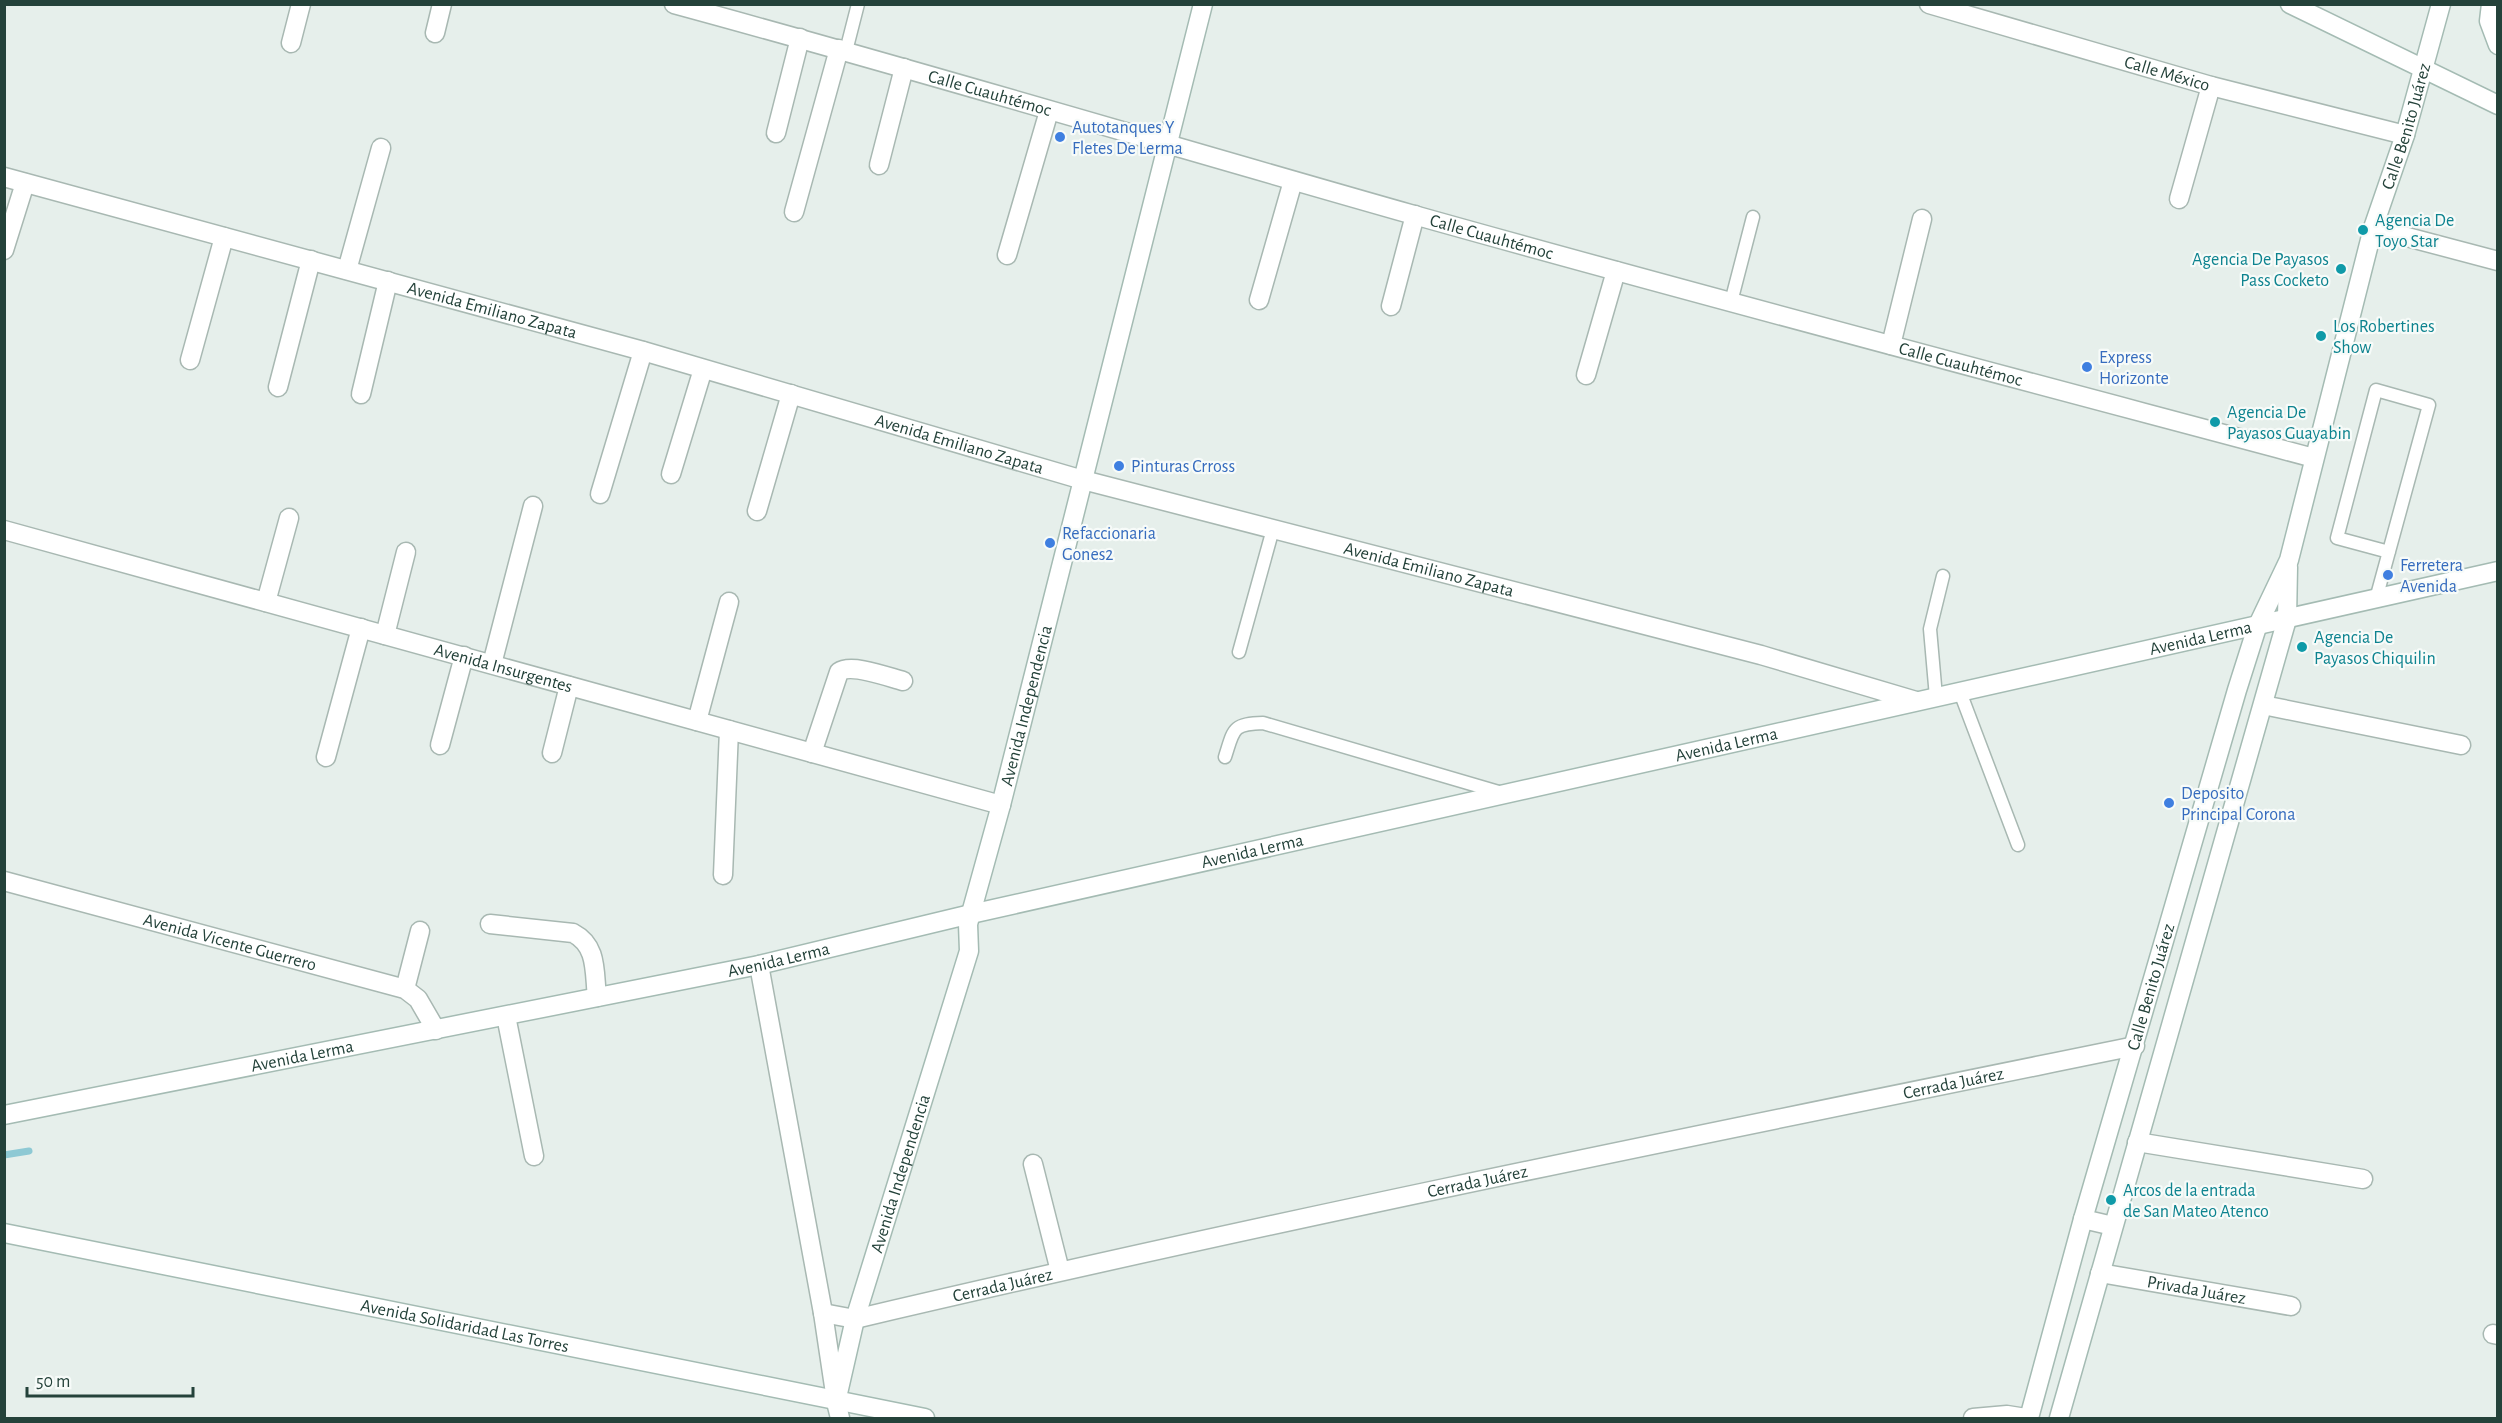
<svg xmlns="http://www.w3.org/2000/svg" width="2502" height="1423" font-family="'Alegreya Sans',sans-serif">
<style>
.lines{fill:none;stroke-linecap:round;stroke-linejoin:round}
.stream{stroke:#8ec9d4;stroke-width:7}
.service-casing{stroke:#a8b8b2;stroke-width:15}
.minor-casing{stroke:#a8b8b2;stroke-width:21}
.tertiary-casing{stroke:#a8b8b2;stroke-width:21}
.secondary-casing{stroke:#a4bbb3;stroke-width:21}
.service{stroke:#fff;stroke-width:12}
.minor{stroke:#fff;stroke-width:18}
.tertiary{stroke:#fff;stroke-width:18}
.secondary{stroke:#fff;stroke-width:18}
.shop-dot{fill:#3f7fe0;stroke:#f7fbf9;stroke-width:2}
.culture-dot{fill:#0f9aa8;stroke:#f7fbf9;stroke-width:2}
.labels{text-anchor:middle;stroke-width:4.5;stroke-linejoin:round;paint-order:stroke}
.street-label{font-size:18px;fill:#24423a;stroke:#f7fbf9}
.shop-label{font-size:18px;fill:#366cbe;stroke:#f7fbf9;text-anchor:start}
.culture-label{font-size:18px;fill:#0d838f;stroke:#f7fbf9;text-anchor:start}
</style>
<rect width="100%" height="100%" fill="#e6efeb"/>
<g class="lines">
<path class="stream" d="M4,1155L29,1151"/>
<defs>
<path id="service" d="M846,51L858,4
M1731,302L1753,217
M2376,599L2429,405L2376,390L2337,538L2389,552
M1239,652L1273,529
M1960,692L2018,845
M1936,697L1930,629L1943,576
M1225,757C1234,729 1232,724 1263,723L1502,793"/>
<g id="minor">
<path id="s1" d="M674,4C921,71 1167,145 1414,215C1713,299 2014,378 2314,458"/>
<path id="s2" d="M1929,4L2211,86L2405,135"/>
<path d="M435,33L442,4"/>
<path d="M291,43L301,4"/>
<path d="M776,133L800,38"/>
<path d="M879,165L904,68"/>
<path id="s3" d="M4,177L643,351L1083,480L1761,655L1916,701"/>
<path d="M2179,199L2211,86"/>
<path d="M794,212L839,49"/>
<path d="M2373,228L2498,261"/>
<path d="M4,250L25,183"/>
<path d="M1007,255L1049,111"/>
<path d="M347,270L381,148"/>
<path d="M1259,300L1293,181"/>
<path d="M1391,306L1415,215"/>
<path d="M1891,345L1922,219"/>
<path d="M190,360L224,237"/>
<path d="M1586,375L1616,271"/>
<path d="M278,387L311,260"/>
<path d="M361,394L388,281"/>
<path d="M671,474L703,369"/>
<path d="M600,494L643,351"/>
<path d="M757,511L791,394"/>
<path id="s4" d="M4,530L1001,805"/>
<path d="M266,602L289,518"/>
<path d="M385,635L406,552"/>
<path d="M492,664L533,506"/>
<path d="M2263,705L2461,745"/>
<path d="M697,721L729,602"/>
<path d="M440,745L464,656"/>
<path d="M552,753L569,686"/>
<path d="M812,753L839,672C851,663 888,677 903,681"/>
<path d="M326,757L361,628"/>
<path d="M723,875L729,730"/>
<path id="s5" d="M4,881L405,989L418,999L436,1030"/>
<path d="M490,924L573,933C598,946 594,972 597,997"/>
<path d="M759,965L823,1313L836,1400"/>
<path d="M405,989L420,931"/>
<path d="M506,1016L534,1156"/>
<path d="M2137,1142L2363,1179"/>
<path d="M1033,1164L1060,1271"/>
<path id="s6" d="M2100,1273L2291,1306"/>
<path id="s7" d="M823,1313L855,1319C1280,1219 1708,1133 2135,1046"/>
<path d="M2493,1334L2498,1335"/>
<path d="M1973,1418L2007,1415L2026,1418"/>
</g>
<path id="tertiary" d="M2083,1219L2113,1226"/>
<g id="secondary">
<path d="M2290,4L2498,105"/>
<path d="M2491,4L2489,21L2498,45"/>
<path id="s8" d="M4,1115L759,965L971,914L2498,571"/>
<path id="s9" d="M4,1233L925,1418"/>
<path id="s10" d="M840,1418L836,1402L855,1319L969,951L968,924L1001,805L1203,4"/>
<path id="s11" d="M2029,1418L2083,1219L2237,690L2257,627L2289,560L2373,228L2405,135L2441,4"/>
<path d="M2059,1418L2287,619L2288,567"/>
</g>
</defs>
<use href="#service" class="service-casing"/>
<use href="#minor" class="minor-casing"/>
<use href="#tertiary" class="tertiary-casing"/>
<use href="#secondary" class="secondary-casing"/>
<use href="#service" class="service"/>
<use href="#minor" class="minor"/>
<use href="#tertiary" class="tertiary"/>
<use href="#secondary" class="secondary"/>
</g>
<g class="shop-dot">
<circle cx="1060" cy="137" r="6"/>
<circle cx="2087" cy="367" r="6"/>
<circle cx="1119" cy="466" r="6"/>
<circle cx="1050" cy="543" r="6"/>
<circle cx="2388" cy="575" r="6"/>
<circle cx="2169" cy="803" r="6"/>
</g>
<g class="culture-dot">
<circle cx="2363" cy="230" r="6"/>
<circle cx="2341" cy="269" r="6"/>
<circle cx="2321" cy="336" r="6"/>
<circle cx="2215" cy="422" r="6"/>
<circle cx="2302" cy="647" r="6"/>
<circle cx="2111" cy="1200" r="6"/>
</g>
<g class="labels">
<g class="street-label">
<text dy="6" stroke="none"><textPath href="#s2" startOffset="248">Calle México</textPath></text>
<text dy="6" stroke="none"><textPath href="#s1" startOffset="328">Calle Cuauhtémoc</textPath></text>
<text dy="6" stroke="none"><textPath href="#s11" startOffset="1347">Calle Benito Juárez</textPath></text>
<text dy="6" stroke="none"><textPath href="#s1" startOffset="850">Calle Cuauhtémoc</textPath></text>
<text dy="6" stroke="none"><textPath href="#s3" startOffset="506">Avenida Emiliano Zapata</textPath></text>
<text dy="6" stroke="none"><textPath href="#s1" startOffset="1336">Calle Cuauhtémoc</textPath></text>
<text dy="6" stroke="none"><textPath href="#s3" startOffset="992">Avenida Emiliano Zapata</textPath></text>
<text dy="6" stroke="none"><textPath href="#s3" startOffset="1478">Avenida Emiliano Zapata</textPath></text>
<text dy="6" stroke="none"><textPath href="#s8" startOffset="2248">Avenida Lerma</textPath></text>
<text dy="6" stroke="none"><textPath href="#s4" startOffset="518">Avenida Insurgentes</textPath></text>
<text dy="6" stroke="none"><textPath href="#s10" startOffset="740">Avenida Independencia</textPath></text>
<text dy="6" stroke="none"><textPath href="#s8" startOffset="1762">Avenida Lerma</textPath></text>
<text dy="6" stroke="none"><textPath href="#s8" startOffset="1276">Avenida Lerma</textPath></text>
<text dy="6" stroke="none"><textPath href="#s5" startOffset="234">Avenida Vicente Guerrero</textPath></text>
<text dy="6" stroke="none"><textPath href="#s8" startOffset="790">Avenida Lerma</textPath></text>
<text dy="6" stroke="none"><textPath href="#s11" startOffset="448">Calle Benito Juárez</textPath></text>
<text dy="6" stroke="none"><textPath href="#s8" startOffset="304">Avenida Lerma</textPath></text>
<text dy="6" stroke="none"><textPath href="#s7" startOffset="1156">Cerrada Juárez</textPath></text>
<text dy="6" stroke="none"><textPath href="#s10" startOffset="254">Avenida Independencia</textPath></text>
<text dy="6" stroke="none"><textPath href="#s7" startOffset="670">Cerrada Juárez</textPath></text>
<text dy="6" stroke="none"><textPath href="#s7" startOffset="184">Cerrada Juárez</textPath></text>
<text dy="6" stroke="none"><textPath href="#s6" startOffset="98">Privada Juárez</textPath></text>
<text dy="6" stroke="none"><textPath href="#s9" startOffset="470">Avenida Solidaridad Las Torres</textPath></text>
</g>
<g class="shop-label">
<text x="1072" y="133">Autotanques Y<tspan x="1072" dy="21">Fletes De Lerma</tspan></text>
<text x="2099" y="363">Express<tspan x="2099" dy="21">Horizonte</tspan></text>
<text x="1131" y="472">Pinturas Crross</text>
<text x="1062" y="539">Refaccionaria<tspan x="1062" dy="21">Gones2</tspan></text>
<text x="2400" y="571">Ferretera<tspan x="2400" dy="21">Avenida</tspan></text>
<text x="2181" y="799">Deposito<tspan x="2181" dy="21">Principal Corona</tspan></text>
</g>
<g class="culture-label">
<text x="2375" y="226">Agencia De<tspan x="2375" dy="21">Toyo Star</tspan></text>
<text x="2329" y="265" text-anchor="end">Agencia De Payasos<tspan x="2329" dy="21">Pass Cocketo</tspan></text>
<text x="2333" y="332">Los Robertines<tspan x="2333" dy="21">Show</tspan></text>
<text x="2227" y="418">Agencia De<tspan x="2227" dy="21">Payasos Guayabin</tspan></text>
<text x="2314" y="643">Agencia De<tspan x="2314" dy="21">Payasos Chiquilin</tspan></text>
<text x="2123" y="1196">Arcos de la entrada<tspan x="2123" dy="21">de San Mateo Atenco</tspan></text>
</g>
</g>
<rect width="2502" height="1423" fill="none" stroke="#24423a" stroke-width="12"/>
<path d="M27 1387v9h166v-9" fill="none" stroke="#24423a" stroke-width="3"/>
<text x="36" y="1387" font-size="18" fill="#24423a" stroke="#f7fbf9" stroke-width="4.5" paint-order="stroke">50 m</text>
</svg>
